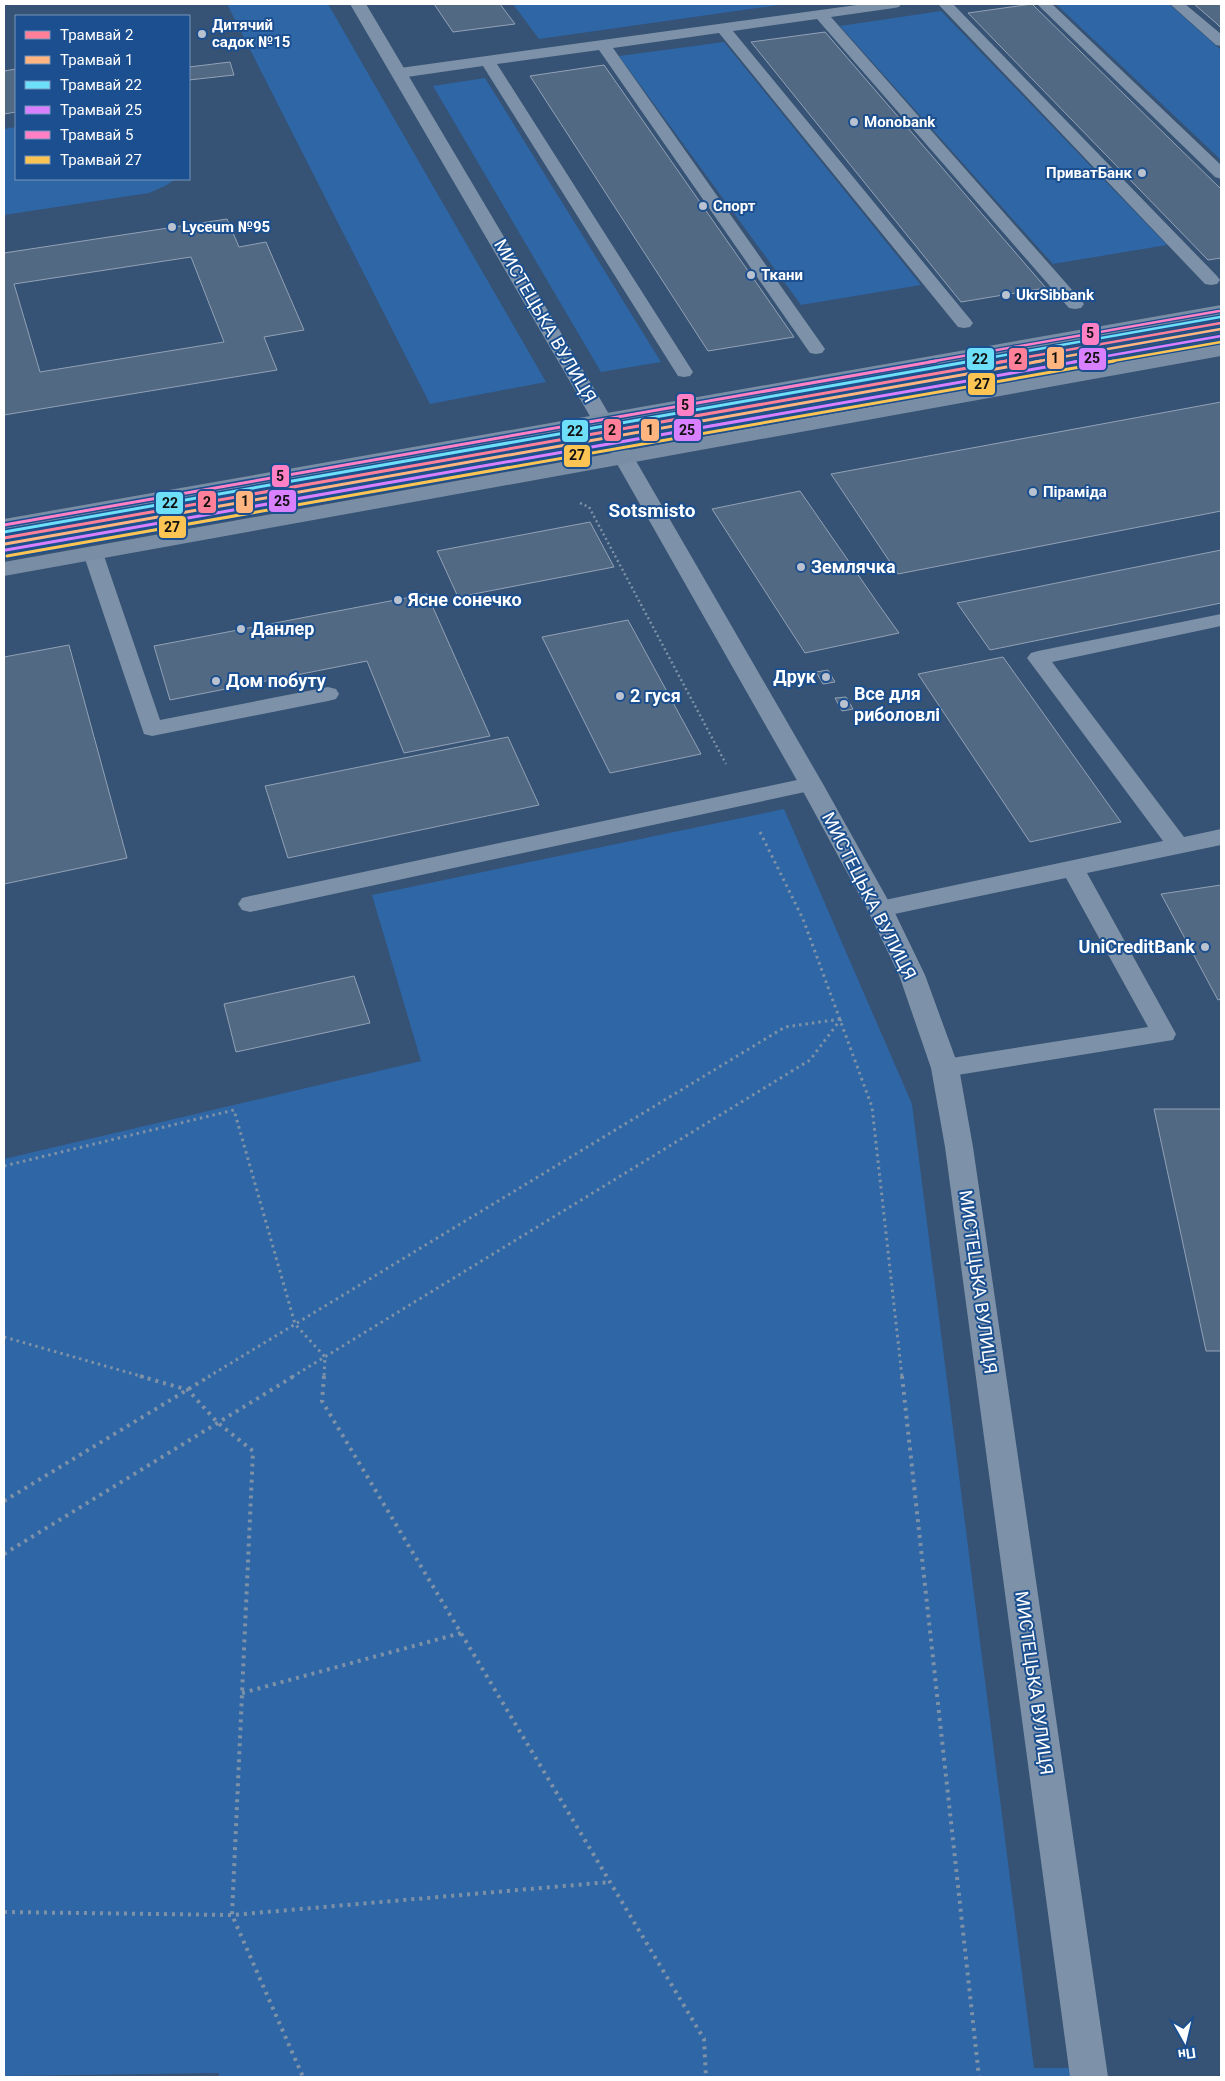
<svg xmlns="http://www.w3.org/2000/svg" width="1225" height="2081" font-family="Roboto,sans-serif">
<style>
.green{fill:#2f66a5}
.building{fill:#526984;stroke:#92a2b6;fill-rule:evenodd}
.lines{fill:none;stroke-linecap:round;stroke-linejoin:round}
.path-far2{stroke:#7d92a8;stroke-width:2.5;stroke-dasharray:2 3;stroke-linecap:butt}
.path-far1{stroke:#7d92a8;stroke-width:3;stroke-dasharray:2.5 4;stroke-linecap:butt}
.path{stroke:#7d92a8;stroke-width:4;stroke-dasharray:3 5;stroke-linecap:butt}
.service{fill:#7d92a8;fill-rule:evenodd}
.tertiary{fill:#7d92a8;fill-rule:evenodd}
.secondary{fill:#798da4;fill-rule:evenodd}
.tram-1-far1-casing{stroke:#1b4f8f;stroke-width:5}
.tram-1-casing{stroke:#1b4f8f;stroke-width:6}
.tram-2-far1-casing{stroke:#1b4f8f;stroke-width:5}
.tram-2-casing{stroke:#1b4f8f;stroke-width:6}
.tram-3-far1-casing{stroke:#1b4f8f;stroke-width:5}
.tram-3-casing{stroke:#1b4f8f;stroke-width:6}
.tram-4-far1-casing{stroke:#1b4f8f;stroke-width:5}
.tram-4-casing{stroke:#1b4f8f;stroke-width:6}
.tram-5-far1-casing{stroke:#1b4f8f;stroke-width:5}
.tram-5-casing{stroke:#1b4f8f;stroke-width:6}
.tram-6-far1-casing{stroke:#1b4f8f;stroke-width:5}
.tram-6-casing{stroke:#1b4f8f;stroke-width:6}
.tram-1-far1{stroke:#ff8098;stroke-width:2.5}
.tram-1{stroke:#ff8098;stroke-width:3}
.tram-2-far1{stroke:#ffb580;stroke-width:2.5}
.tram-2{stroke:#ffb580;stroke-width:3}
.tram-3-far1{stroke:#6ddff8;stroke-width:2.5}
.tram-3{stroke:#6ddff8;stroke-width:3}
.tram-4-far1{stroke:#d880ff;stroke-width:2.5}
.tram-4{stroke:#d880ff;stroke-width:3}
.tram-5-far1{stroke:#ff80c5;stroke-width:2.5}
.tram-5{stroke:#ff80c5;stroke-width:3}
.tram-6-far1{stroke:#fcc553;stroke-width:2.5}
.tram-6{stroke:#fcc553;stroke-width:3}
.poi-dot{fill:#b9c2ce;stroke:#1b4f8f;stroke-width:2}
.labels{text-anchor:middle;stroke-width:4;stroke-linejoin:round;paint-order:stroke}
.far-poi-label{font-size:15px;font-weight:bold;fill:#fff;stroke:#1b4f8f;text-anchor:start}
.street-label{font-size:18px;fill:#fff;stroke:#1b4f8f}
.poi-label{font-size:18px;font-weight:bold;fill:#fff;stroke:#1b4f8f;text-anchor:start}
.far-district-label{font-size:19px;font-weight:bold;fill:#fff;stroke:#1b4f8f}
.line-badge{stroke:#1b4f8f;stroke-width:2}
.pale-badge-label{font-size:14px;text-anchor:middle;font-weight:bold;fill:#111}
</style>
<rect width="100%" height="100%" fill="#365274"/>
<path class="green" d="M227,4H328L546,382L430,404Z
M513,4H786L539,39Z
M1056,4H1169L1221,50V160Z
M941,11L1167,245L1053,264L840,26Z
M724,42L921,285L801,305L619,56Z
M485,78L661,362L601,372L433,86Z
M16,127V179H176L165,186L149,193L4,215V129Z
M784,809L912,1104L1034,2068H1088L1089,2077H219V2073L4,2076V1159L421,1061L372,895Z"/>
<path class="building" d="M434,4H500L515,24L453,32Z
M1032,4L1221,189V258L1208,260L968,13Z
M1194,4H1221V28L1216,23Z
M825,32L1046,288L961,302L751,42Z
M230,62L234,75L189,80V67Z
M604,65L751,275L794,337L708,351L530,76Z
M16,69V112L4,114V71Z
M227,219L239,247L266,242L304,330L264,337L277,370L4,415V253ZM191,257L224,342L40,372L14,284Z
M1221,402V511L898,574L831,474Z
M800,491L879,605L899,633L805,653L712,509Z
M590,522L614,567L458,597L437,551Z
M1221,550V603L990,650L957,603Z
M427,594L490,736L404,753L367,661L170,700L154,646Z
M628,620L701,754L610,773L542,637Z
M69,645L127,858L4,884V657Z
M1003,657L1121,822L1030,842L918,674Z
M828,670L835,682L823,684L816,672Z
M846,697L853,709L842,711L835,698Z
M508,737L539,805L288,858L265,786Z
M1221,885V999L1218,1000L1161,894Z
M354,976L370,1023L236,1052L224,1004Z
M1154,1109H1221V1351H1206Z"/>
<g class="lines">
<path class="path-far2" d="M580,503L589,507L726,764"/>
<path class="path-far1" d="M760,832L803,919L872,1107L902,1377
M4,1166L234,1110L295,1324L325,1357L324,1377
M4,1337L144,1377
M208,1377L785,1027L841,1019
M292,1377L810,1060L841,1019"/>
<path class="path" d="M140,1376L188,1390L218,1423L253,1451L232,1915L303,2077
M324,1376L322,1401L704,2039L706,2077
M902,1376L979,2077
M4,1501L210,1376
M4,1554L294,1376
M242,1693L461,1633
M4,1912L232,1915L610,1882"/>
<path class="service" d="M864,4H901L899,7L894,8L831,17L1081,300L1084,304L1081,308L1075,309L1069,308L817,19L733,31L970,319L973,323L970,327L964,328L958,327L719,33L613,48L825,349L822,353L816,354L810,353L599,50L497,64L693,372L690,376L684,377L678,376L483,66L400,78L395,76L392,73L395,70L400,68Z
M938,4H953L1217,276L1220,280L1217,284L1211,285L1205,284Z
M1037,4H1052L1221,165V179L1215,177Z
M1170,4H1185L1221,34V46L1216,45Z
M93,547L100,549L103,553L160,720L328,687L336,689L339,694L336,699L328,701L152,736L144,734L83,553L86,549Z
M1221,614V626L1052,662L1184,837L1221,829V845L1087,873L1176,1034L1173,1040L945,1077L936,1075L932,1068L936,1061L945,1059L1148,1027L1066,878L880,917L872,915L868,909L872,903L880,901L1163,841L1027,658L1031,653L1038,651Z
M811,777L819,779L822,784L819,789L250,912L242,910L238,904L242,898L250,896Z"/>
<path class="tertiary" d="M350,4H366L599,397L823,784L893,909L925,975L959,1068L973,1147L1108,2077H1070L945,1147L931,1068L899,975L867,909L799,784L579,397Z"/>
<path class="secondary" d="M1221,305V317L4,532V519Z
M1221,344V356L4,576V562Z"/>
<defs>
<path id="tram-1-far1" d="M999,362L1221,323"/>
<path id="tram-1" d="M4,538L1007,361"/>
<path id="tram-2-far1" d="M1034,362L1221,329"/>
<path id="tram-2" d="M5,544L1041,361"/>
<path id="tram-3-far1" d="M965,362L1220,317"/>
<path id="tram-3" d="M4,532L972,361"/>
<path id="tram-4-far1" d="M1073,362L1221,336"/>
<path id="tram-4" d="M6,550L1080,361"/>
<path id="tram-5-far1" d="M929,362L1219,311"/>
<path id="tram-5" d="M4,525L936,361"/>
<path id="tram-6-far1" d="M1107,362L1221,342"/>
<path id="tram-6" d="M7,556L1114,361"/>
</defs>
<use href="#tram-1-far1" class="tram-1-far1-casing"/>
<use href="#tram-1" class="tram-1-casing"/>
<use href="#tram-2-far1" class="tram-2-far1-casing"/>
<use href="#tram-2" class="tram-2-casing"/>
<use href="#tram-3-far1" class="tram-3-far1-casing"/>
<use href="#tram-3" class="tram-3-casing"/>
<use href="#tram-4-far1" class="tram-4-far1-casing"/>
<use href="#tram-4" class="tram-4-casing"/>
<use href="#tram-5-far1" class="tram-5-far1-casing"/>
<use href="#tram-5" class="tram-5-casing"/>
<use href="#tram-6-far1" class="tram-6-far1-casing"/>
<use href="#tram-6" class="tram-6-casing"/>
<use href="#tram-1-far1" class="tram-1-far1"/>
<use href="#tram-1" class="tram-1"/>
<use href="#tram-2-far1" class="tram-2-far1"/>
<use href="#tram-2" class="tram-2"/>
<use href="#tram-3-far1" class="tram-3-far1"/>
<use href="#tram-3" class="tram-3"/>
<use href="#tram-4-far1" class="tram-4-far1"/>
<use href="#tram-4" class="tram-4"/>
<use href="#tram-5-far1" class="tram-5-far1"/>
<use href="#tram-5" class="tram-5"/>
<use href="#tram-6-far1" class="tram-6-far1"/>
<use href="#tram-6" class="tram-6"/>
</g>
<g class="poi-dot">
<circle cx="202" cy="34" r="5"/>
<circle cx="854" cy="122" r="5"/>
<circle cx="1142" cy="173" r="5"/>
<circle cx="703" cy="206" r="5"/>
<circle cx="172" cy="227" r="5"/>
<circle cx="751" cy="275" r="5"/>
<circle cx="1006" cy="295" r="5"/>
<circle cx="1033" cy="492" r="5"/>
<circle cx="801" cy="567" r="5"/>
<circle cx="398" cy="600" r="5"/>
<circle cx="241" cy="629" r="5"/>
<circle cx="826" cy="677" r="5"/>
<circle cx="216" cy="681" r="5"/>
<circle cx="620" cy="696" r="5"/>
<circle cx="844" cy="704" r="5"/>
<circle cx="1205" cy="947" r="5"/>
</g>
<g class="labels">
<g class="far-poi-label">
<text x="212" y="30">Дитячий<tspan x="212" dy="17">садок №15</tspan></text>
<text x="864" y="127">Monobank</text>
<text x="1132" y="178" text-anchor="end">ПриватБанк</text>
<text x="713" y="211">Спорт</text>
<text x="182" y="232">Lyceum №95</text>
<text x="761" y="280">Ткани</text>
<text x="1016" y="300">UkrSibbank</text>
<text x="1043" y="497">Піраміда</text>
</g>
<g class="street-label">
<text transform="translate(545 321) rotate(60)" y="6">МИСТЕЦЬКА ВУЛИЦЯ</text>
<text transform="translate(869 896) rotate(63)" y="6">МИСТЕЦЬКА ВУЛИЦЯ</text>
<text transform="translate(978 1282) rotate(82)" y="6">МИСТЕЦЬКА ВУЛИЦЯ</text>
<text transform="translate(1034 1683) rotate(82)" y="6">МИСТЕЦЬКА ВУЛИЦЯ</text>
</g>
<g class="poi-label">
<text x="811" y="573">Землячка</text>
<text x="408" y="606">Ясне сонечко</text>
<text x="251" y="635">Данлер</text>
<text x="816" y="683" text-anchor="end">Друк</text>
<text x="226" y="687">Дом побуту</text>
<text x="854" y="700">Все для<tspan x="854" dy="21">риболовлі</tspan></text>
<text x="630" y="702">2 гуся</text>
<text x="1195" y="953" text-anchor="end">UniCreditBank</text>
</g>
<g class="far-district-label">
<text x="652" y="517">Sotsmisto</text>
</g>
</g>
<g class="line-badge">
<rect x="1081" y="322" width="19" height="24" rx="5" fill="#ff80c5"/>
<rect x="1046" y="346" width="19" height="24" rx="5" fill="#ffb580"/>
<rect x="1078" y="347" width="29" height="24" rx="5" fill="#d880ff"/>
<rect x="1008" y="347" width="20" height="24" rx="5" fill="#ff8098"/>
<rect x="966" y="347" width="29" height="24" rx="5" fill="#6ddff8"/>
<rect x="967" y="372" width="29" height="24" rx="5" fill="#fcc553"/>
<rect x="676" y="393" width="19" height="24" rx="5" fill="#ff80c5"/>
<rect x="640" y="418" width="20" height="24" rx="5" fill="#ffb580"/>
<rect x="673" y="418" width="29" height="24" rx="5" fill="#d880ff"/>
<rect x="603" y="418" width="19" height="24" rx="5" fill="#ff8098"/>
<rect x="561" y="419" width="28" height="24" rx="5" fill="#6ddff8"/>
<rect x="563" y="444" width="28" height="24" rx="5" fill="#fcc553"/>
<rect x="271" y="464" width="19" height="24" rx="5" fill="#ff80c5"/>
<rect x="268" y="489" width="29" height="24" rx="5" fill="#d880ff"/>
<rect x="235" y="490" width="19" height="24" rx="5" fill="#ffb580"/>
<rect x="197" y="490" width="20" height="24" rx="5" fill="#ff8098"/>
<rect x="155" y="491" width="29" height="24" rx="5" fill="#6ddff8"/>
<rect x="158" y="515" width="29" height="24" rx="5" fill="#fcc553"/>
</g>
<g class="pale-badge-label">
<text x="1090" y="338">5</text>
<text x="1055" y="363">1</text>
<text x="1092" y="363">25</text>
<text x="1018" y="364">2</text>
<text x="980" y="364">22</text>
<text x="982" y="389">27</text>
<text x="685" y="410">5</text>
<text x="650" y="435">1</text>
<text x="687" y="435">25</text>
<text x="612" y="435">2</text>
<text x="575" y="436">22</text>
<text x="577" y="460">27</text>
<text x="280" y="481">5</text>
<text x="282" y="506">25</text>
<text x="245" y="506">1</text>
<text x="207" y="507">2</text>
<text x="170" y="508">22</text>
<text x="172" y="532">27</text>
</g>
<rect width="1225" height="2081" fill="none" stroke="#ffffff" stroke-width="10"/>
<rect x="15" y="15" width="175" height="165" fill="#1b4f8f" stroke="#7695bc"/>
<rect x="25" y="31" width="25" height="8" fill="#ff8098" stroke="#7695bc"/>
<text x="60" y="40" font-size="15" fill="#ffffff">Трамвай 2</text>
<rect x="25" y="56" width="25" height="8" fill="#ffb580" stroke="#7695bc"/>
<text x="60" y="65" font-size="15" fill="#ffffff">Трамвай 1</text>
<rect x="25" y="81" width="25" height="8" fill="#6ddff8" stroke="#7695bc"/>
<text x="60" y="90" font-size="15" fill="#ffffff">Трамвай 22</text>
<rect x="25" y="106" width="25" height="8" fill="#d880ff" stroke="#7695bc"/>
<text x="60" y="115" font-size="15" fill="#ffffff">Трамвай 25</text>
<rect x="25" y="131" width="25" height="8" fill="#ff80c5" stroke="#7695bc"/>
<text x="60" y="140" font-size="15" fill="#ffffff">Трамвай 5</text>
<rect x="25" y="156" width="25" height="8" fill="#fcc553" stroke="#7695bc"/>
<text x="60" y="165" font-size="15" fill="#ffffff">Трамвай 27</text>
<g transform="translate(1185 2041) rotate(172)" stroke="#1b4f8f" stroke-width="4" paint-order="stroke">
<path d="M0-4L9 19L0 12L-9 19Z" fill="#ffffff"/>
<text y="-8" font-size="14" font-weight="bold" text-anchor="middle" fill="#ffffff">Пн</text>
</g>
</svg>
